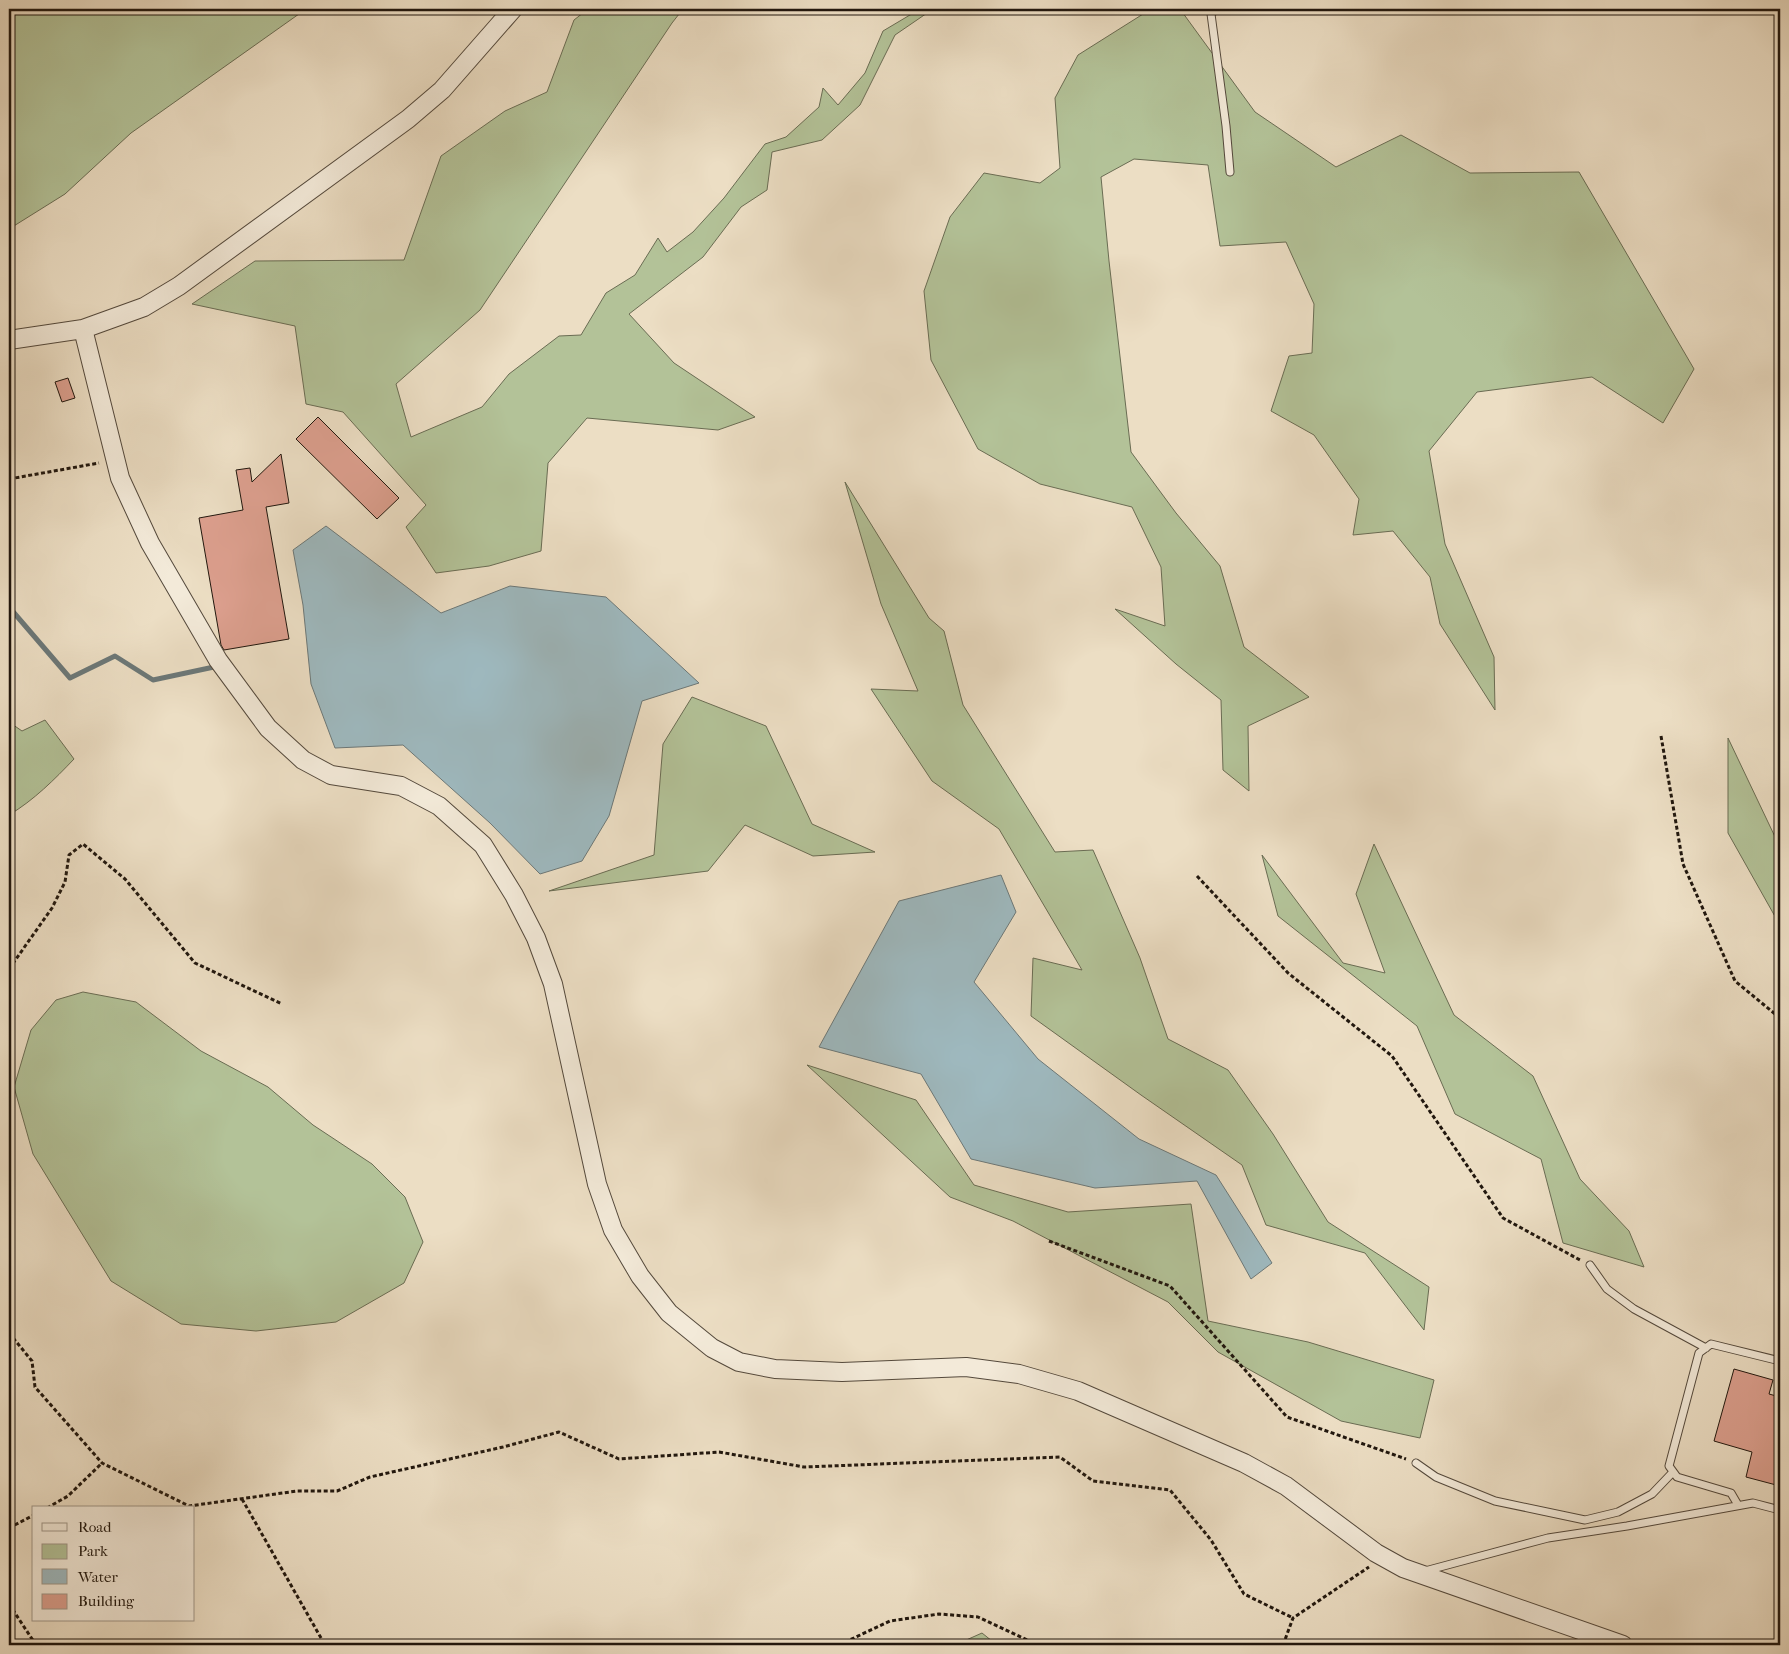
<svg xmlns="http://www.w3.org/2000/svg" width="1789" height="1654" font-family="'IM FELL French Canon',serif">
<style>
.green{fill:#b3c298;stroke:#6a6c53}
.water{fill:#9eb9bf;stroke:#6c7878}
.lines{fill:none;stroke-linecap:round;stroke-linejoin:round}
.stream{stroke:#6c7878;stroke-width:5}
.building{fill:#dc9f8e;stroke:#21170e}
.service-casing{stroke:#54493c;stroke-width:9}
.tertiary-casing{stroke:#54493c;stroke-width:20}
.path{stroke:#21170e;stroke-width:3;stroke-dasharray:4 2.5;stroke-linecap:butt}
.service{stroke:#f3ead9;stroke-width:7}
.tertiary{stroke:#f3ead9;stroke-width:18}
</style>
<rect width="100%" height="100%" fill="#ecdec4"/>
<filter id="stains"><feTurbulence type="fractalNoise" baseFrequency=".004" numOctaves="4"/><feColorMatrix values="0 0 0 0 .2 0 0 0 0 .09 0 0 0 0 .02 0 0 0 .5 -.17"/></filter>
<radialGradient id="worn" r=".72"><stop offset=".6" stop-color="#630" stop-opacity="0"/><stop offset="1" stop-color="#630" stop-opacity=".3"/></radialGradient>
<path class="green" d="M9,9H306L131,133L65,194L9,229Z
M588,9H683L672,23L480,310L396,384L411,437L482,407L509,374L559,336L581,335L606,293L635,275L658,238L667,252L693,232L724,198L765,144L786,137L819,107L823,88L838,105L865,73L883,31L920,9H933L895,35L860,105L822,140L772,152L767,190L741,207L703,257L629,314L674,363L755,417L718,430L587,418L548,463L541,551L489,566L436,573L406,527L426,505L343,412L306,404L295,326L192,304L255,261L404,260L441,156L505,111L547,92L574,20Z
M1151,9H1180L1255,112L1336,167L1401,135L1470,173L1579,172L1694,369L1663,423L1592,377L1477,392L1429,451L1445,544L1494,657L1495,710L1440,624L1430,577L1393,531L1353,535L1359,499L1314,435L1271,411L1289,356L1312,353L1314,304L1286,242L1220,246L1208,165L1134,159L1101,177L1109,261L1131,452L1176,513L1220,566L1244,647L1309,697L1248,726L1249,791L1223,770L1221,700L1176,664L1115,609L1165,626L1161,567L1132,507L1040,484L978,449L931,360L924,291L950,217L984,173L1040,183L1060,168L1055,98L1078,55Z
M845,482L929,618L944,631L963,705L1055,852L1093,850L1140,958L1168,1039L1228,1070L1273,1134L1328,1222L1429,1287L1424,1330L1365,1253L1266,1225L1242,1165L1141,1095L1031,1016L1033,958L1082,970L999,829L932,781L871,689L918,691L881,604Z
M692,697L766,726L812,824L875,852L813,856L745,825L708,871L549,891L654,855L663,744Z
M45,720L74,759C54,780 34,800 9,815V722L22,731Z
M1728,738L1777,841L1780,844V939L1777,920L1728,833Z
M1374,844L1454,1015L1533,1076L1580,1179L1629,1231L1644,1267L1563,1243L1541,1159L1455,1114L1417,1026L1278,916L1262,855L1343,963L1385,973L1356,894Z
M83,992L136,1002L201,1051L268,1087L313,1125L372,1164L405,1197L423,1242L404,1283L336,1322L256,1331L181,1324L111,1281L33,1154L14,1087L31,1030L56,1000Z
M807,1065L916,1100L974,1185L1068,1212L1191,1204L1208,1321L1308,1342L1434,1380L1420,1438L1341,1421L1218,1352L1168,1302L1013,1221L950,1197Z
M982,1633L997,1645H955Z"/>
<path class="water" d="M326,526L441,613L510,586L606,597L699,683L642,701L609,816L582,861L540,874L490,823L403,745L335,748L311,684L303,605L293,550Z
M1001,875L1016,912L974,982L1038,1059L1139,1139L1216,1175L1272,1263L1251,1279L1197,1181L1095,1188L971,1159L921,1074L819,1047L899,901Z"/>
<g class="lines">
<path class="stream" d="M9,607L70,678L115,656L153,680L214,667"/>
</g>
<path class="building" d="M68,378L75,398L62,402L55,382Z
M318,417L399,498L377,519L296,439Z
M281,454L289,503L266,507L289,639L224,650L221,645L199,518L243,510L236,470L250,468L252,482Z
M1734,1369L1773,1380L1769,1394L1780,1397V1486L1746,1477L1752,1452L1714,1441Z"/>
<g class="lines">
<defs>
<path id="service" d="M1216,9L1211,14L1226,126L1230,172
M1590,1265L1607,1289L1634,1309L1706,1348
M1416,1463L1436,1477L1495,1501L1585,1520L1618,1512L1652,1494L1673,1472
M1738,1505L1731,1493L1677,1477L1669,1466L1699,1353L1711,1344L1780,1361
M1425,1571L1548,1538L1627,1526L1753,1503L1780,1510"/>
<path id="tertiary" d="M83,329L120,478L150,543L218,660L268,728L303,760L331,775L401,786L439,806L483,845L514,895L536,938L553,984L597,1184L613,1230L640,1276L669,1313L712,1348L739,1362L775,1369L842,1372L966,1367L1019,1374L1078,1391L1244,1463L1286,1486L1376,1553L1403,1568L1623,1645
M9,340L83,329L144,307L179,286L408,119L442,90L513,9"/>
</defs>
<use href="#service" class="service-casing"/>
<use href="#tertiary" class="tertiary-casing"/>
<path class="path" d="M9,479L99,463
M1661,736L1683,864L1735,981L1780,1018
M1197,876L1288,973L1392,1056L1503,1218L1580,1260
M9,969L52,908L65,882L69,855L83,844L125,879L195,963L282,1004
M1049,1241L1170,1286L1287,1417L1406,1459
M9,1333L32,1361L35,1387L102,1463L189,1506L297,1491H337L370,1477L503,1447L559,1432L619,1459L719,1452L804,1467L1060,1457L1093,1481L1170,1490L1211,1540L1244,1594L1293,1618
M242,1499L325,1645
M47,1508L68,1496L102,1463
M9,1528L34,1515
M9,1604L36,1645
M839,1645L890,1621L939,1614L978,1617L1038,1645
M1283,1645L1293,1618L1369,1567"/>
<use href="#service" class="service"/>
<use href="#tertiary" class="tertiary"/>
</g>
<rect width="1789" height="1654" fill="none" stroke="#ecdec4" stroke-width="30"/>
<rect x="10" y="10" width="1769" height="1634" fill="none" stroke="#21170e" stroke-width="2.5"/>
<rect x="15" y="15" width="1759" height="1624" fill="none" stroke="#21170e"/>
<rect x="32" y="1506" width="162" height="115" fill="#f3ead9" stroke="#9f9688"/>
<rect x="42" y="1523" width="25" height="8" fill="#f3ead9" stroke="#9f9688"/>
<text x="78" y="1532" font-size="15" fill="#21170e">Road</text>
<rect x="42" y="1544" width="25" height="15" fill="#b3c298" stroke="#9f9688"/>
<text x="78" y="1556" font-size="15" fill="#21170e">Park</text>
<rect x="42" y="1569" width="25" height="15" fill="#9eb9bf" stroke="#9f9688"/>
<text x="78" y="1582" font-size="15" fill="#21170e">Water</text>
<rect x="42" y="1594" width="25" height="15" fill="#dc9f8e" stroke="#9f9688"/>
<text x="78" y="1606" font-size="15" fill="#21170e">Building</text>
<rect width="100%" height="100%" filter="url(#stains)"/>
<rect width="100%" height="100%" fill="url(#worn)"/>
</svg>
